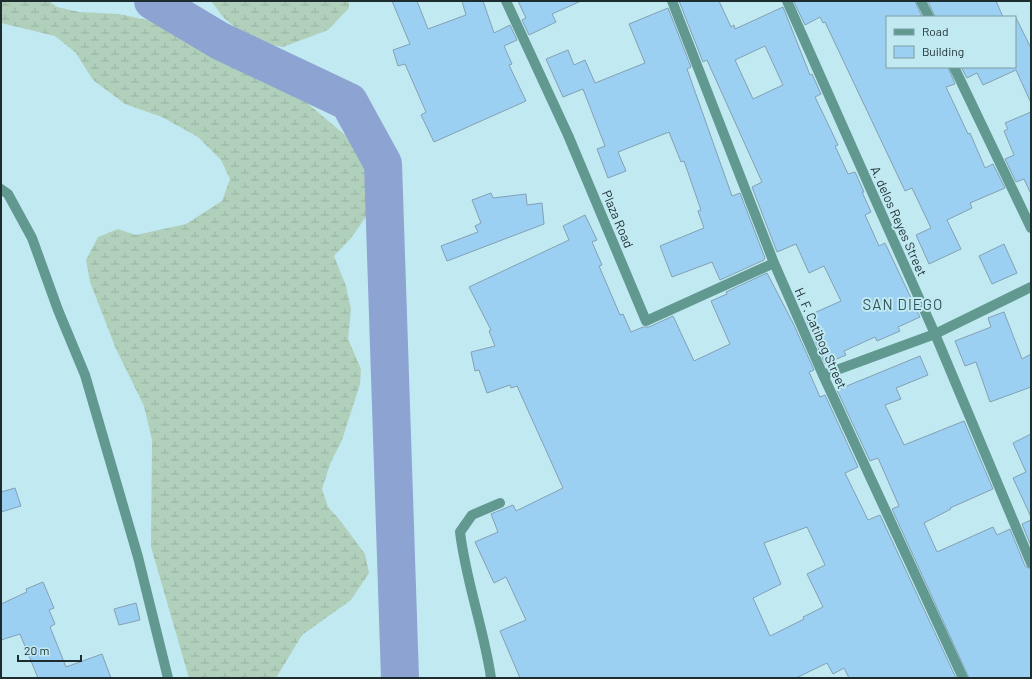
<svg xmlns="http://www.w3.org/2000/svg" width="1032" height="679" font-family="Barlow,sans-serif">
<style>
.wetland{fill:url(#wetland-marsh)}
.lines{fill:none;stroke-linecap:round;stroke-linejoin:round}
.river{stroke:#8da3d2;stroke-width:38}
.building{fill:#9cd0f3;stroke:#83a0b4;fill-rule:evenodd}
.minor{stroke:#619990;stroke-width:10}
.labels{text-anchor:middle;stroke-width:4;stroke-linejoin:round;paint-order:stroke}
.street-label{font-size:13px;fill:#1c2c2f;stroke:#c1e9f1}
.quarter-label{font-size:15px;letter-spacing:1px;fill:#30555c;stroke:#c1e9f1}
</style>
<defs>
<pattern id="wetland-marsh" width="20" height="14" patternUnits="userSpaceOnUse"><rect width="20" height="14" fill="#b1d0bc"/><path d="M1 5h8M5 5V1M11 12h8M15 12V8" fill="none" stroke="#98b3a2"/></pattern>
</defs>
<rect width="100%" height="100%" fill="#c1e9f1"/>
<path class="wetland" d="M1,1H49L57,7L79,12L119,14L152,21L188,42L274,81L300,97L345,135L367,169L372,186L370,211L351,238L334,256L346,286L351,309L348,339L361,369L360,384L353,406L342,440L330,464L322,489L328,507L339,519L365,554L369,573L351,600L302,635L276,678H189L151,547L152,440L144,406L116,349L90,282L86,260L98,237L118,229L136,235L186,224L222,201L230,179L221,160L198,137L162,117L125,104L93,80L76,53L55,36L1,23Z
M211,1H349V8L328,30L283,47L258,42L237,29L223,17Z"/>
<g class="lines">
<path class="river" d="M153,1L220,41L349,102L383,164L400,678"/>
</g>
<path class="building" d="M392,1H417L428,29L466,15L462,1H483L494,33L510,25L517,40L504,46L512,64L509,65L526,101L434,142L421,115L426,112L405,64L398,66L393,50L410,44Z
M518,1H581L552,14L556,22L529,35L522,20L526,18Z
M679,1H719L731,27L734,25L735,29L783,7L810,75L812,74L821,94L815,97L838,145L835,146L848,174L855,172L864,192H862L871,212L865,215L879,246L885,243L920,317L898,327L900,331L877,341L875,337L844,351L846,355L825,364L805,317L841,301L824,266L809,273L796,244L777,252L752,187L762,182L707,60L703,62ZM765,46L783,85L753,99L735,60Z
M796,1H915L922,17H887V67H948L955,84L946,87L968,134L970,133L985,168L993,164L1005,188L970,203L972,208L947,220L961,249L929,264L916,235L931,228L912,188L905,191L825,22L823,23L820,17L805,25L794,2Z
M928,1H996L1003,17H935Z
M668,8L691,67L687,69L732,196L740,193L765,258L764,260L720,280L712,262L672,277L660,246L704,228L698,211L701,210L684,161L681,162L669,132L618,152L626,171L608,178L597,149L605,146L583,89L563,97L546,59L568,50L574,65L585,60L595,83L645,63L629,24Z
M1015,16L1031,48V103L1016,70L983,85L977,73L967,78L961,67H1015Z
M1031,112V194L1024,179L1016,182L1005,159L1014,155L1004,131L1008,129L1005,123Z
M491,193L493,198L526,194L527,205L542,203L544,224L447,261L441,246L478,232L475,226L481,223L472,200Z
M585,215L597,240L592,242L602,265L599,266L620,315L623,314L631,332L643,327H649L673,316L694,361L730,344L711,301L727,294L726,292L767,273L793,323L814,370L809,372L820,397L825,395L858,467L845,473L868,520L880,515L956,678H849L844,668L833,674L827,663L796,678H520L500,631L526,620L506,577L494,583L475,542L498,532L491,514L513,505L516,511L563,488L517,386L511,388L510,385L487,393L479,370L475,371L471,352L495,346L489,331L491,330L469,287L569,240L563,226ZM807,527L825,565L807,574L823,607L803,617L804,619L770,636L753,598L781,584L764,543Z
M1004,244L1017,273L992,284L979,256Z
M1004,312L1022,359L1031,354V387L990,402L976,362L965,366L955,341L991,327L988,318Z
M920,356L928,375L896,388L901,399L885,405L904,445L964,421L993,489L950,508L951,509L924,523L937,552L993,527L997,535L1010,529L1025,566L1031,569V678H969L892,509L899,506L878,458L870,461L837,390Z
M1031,434V517L1013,478L1026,472L1013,443Z
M15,488L21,506L1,512V492Z
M1031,520V546L1022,524Z
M43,582L54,608L49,610L55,624L50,627L66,667L102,654L111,678H38L20,634L1,640V604L27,592L26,589Z
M136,603L140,620L119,625L114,609Z"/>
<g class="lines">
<path class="minor" d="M506,1L568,135L646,321L774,263
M672,1L774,263L823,375L963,678
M787,1L935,334L1031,563
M921,1L929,17
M954,67L1031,228
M1,189L8,194L32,238L58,310L85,375L138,557L168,678
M823,375L935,334L1031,287
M491,678C484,629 466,582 460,532L472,515L500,503"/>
</g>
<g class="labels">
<g class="street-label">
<text transform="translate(618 219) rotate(67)" y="5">Plaza Road</text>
<text transform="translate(899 221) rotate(66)" y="5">A. delos Reyes Street</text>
<text transform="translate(821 338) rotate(66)" y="5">H. F. Catibog Street</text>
</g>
<g class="quarter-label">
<text x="903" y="310">SAN DIEGO</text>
</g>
</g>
<rect width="1032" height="679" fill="none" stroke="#1c2c2f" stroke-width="4"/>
<rect x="886" y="16" width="130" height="52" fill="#c1e9f1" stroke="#7f9da3"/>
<rect x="894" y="29" width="20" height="6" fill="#619990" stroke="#7f9da3"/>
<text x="922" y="36" font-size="12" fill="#1c2c2f">Road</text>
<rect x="894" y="46" width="20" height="12" fill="#9cd0f3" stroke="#7f9da3"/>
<text x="922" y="56" font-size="12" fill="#1c2c2f">Building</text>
<path d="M18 655v6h63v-6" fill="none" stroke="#1c2c2f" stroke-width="2"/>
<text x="24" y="655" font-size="12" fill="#1c2c2f" stroke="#c1e9f1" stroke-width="3" paint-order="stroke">20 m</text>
</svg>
